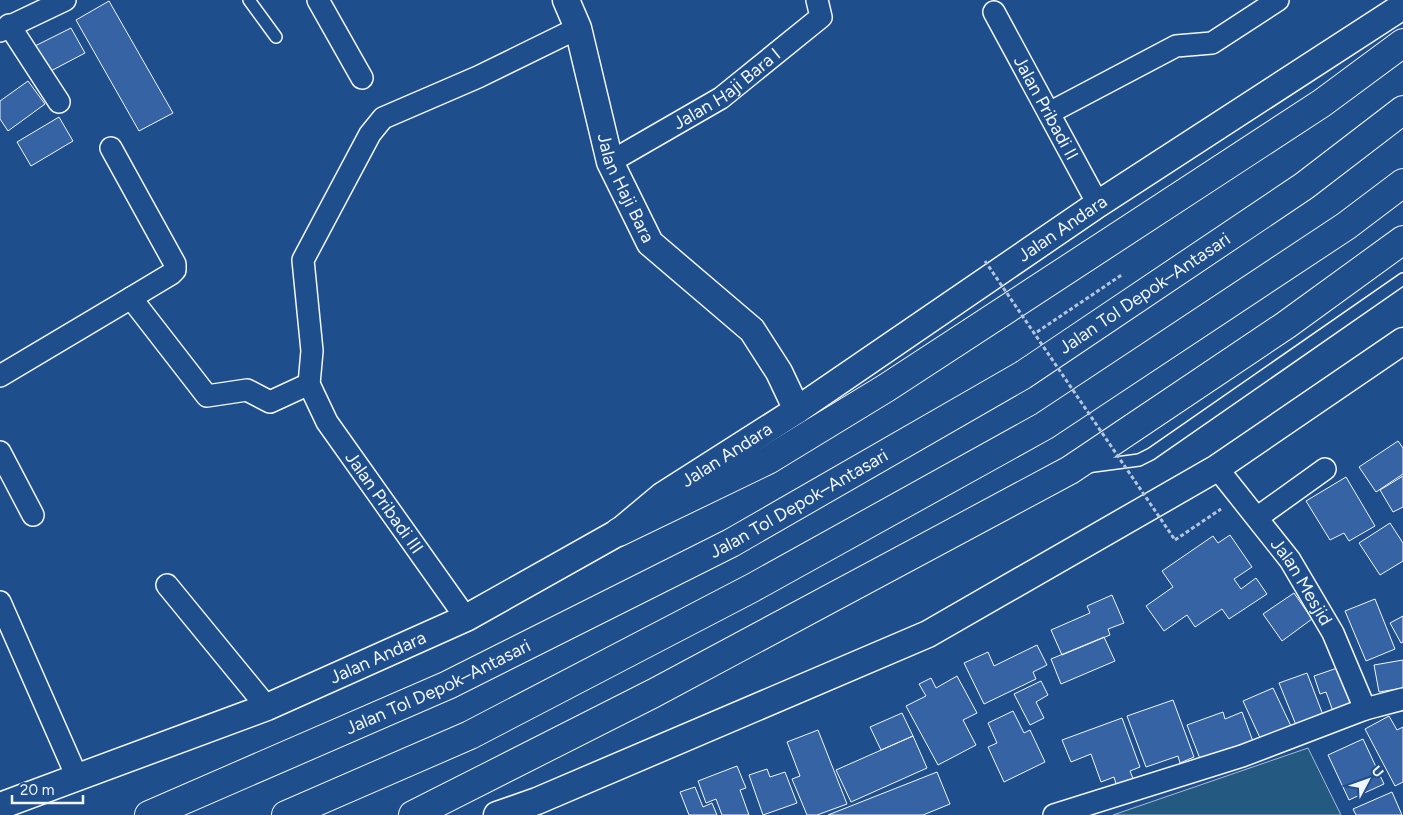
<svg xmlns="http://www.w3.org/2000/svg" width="1403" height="815" font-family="Figtree,sans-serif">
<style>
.green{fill:#245a82;stroke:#a8bbd7}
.building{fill:#3563a3;stroke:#f2f6ff}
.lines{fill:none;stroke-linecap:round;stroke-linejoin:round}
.service-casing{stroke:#f2f6ff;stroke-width:14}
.minor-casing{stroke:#f2f6ff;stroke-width:24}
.tertiary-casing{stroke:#f2f6ff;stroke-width:29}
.motorway-casing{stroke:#f2f6ff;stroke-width:30}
.path{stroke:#b3c4dc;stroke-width:3;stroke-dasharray:4 2.5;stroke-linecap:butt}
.service{stroke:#1f4e8c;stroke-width:11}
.minor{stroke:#1f4e8c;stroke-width:21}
.tertiary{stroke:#1f4e8c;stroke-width:26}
.motorway{stroke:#1f4e8c;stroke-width:28}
.path-bridge{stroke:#b3c4dc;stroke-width:3;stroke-dasharray:4 2.5;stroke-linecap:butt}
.labels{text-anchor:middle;stroke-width:4;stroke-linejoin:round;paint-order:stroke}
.street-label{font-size:18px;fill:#f2f6ff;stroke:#1f4e8c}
</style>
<rect width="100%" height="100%" fill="#1f4e8c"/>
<path class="green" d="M1308,748L1341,815H1113Z"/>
<path class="building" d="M109,1L173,113L139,131L76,20Z
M71,28L85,53L47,73L33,47Z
M28,81L45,104L8,131L0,119V101Z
M59,117L73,141L31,166L17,142Z
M1398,441L1403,448V474L1376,492L1359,467Z
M1403,476V507L1393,512L1380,490Z
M1346,477L1375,526L1349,541L1344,533L1330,540L1306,501Z
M1390,523L1403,543V561L1380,575L1359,543Z
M1230,535L1252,567L1234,579L1241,589L1256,578L1267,594L1229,619L1222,609L1195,627L1187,615L1164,631L1146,606L1173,587L1162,571L1213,536L1218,543Z
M1294,593L1312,619L1282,641L1263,614Z
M1112,595L1124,623L1108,629L1110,635L1062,655L1051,630L1090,613L1087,606Z
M1375,599L1395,649L1366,661L1345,611Z
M1403,616V642L1401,643L1390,623Z
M1104,637L1115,661L1061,684L1051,659Z
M1037,645L1047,665L1033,672L1036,679L984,704L964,663L988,652L994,666Z
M1403,660V688L1379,692L1374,665Z
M1346,665L1360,705L1334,714L1326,692L1320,694L1314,676Z
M1307,673L1323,715L1296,725L1279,683Z
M957,676L977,713L963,720L976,745L938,765L906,706L926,696L919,684L931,678L936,688Z
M1041,681L1048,695L1036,702L1044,718L1030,725L1014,694Z
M1273,688L1291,726L1261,740L1243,701Z
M1173,700L1194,757L1180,763L1178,756L1146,767L1127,716Z
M1013,711L1024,733L1030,730L1045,762L1004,782L988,747L997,743L988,723Z
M1223,712L1225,719L1242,712L1254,744L1202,764L1187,725Z
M902,713L913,736L881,750L870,727Z
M1389,716L1397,730L1403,727V782L1395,786L1365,729Z
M1122,718L1140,767L1130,771L1134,781L1117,787L1114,777L1101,782L1091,754L1071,762L1062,740Z
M818,730L847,804L817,815H807L792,779L800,776L787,742Z
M913,736L927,768L851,802L836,770Z
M1363,739L1384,784L1349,800L1328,755Z
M737,766L746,788L740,790L749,815H722L716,799L706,803L698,781Z
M767,769L770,777L785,772L797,803L763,815L749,775Z
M937,772L950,804L923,815H828Z
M695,787L703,807L712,803L717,815H689L680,792Z
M1392,792L1402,815H1356L1353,809Z"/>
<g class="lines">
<defs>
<path id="service" d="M249,0L276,37
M1086,467L1139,460L1151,454L1403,279"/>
<g id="minor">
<path d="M318,0L362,78"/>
<path id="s1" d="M994,12L1098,204"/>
<path d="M9,25L59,102"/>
<path d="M0,31L65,0"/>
<path d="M1049,113L1176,46L1212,43L1278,0"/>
<path d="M111,148L175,264V270L171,274L131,298"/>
<path id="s2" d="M610,162L721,98L821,17L817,0"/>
<path d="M0,376L131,298L207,396L247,390L270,402L309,384"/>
<path d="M309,384L312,351L303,260L370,134L383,118L478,77L578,28"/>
<path id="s3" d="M309,384L327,422L466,618"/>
<path d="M0,452L33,515"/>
<path id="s4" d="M1217,468L1290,560L1333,633L1365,709"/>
<path d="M1258,517L1325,469"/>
<path d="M167,585L267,707"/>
<path d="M0,602L77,777"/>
<path d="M1054,815L1242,756L1365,709L1403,699"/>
</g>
<g id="tertiary">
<path id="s5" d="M566,0L578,28L610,162L650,243L752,330L779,372L797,410"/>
<path id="s6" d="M0,806L267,707L466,618L619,532L662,496L797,410L1098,204L1403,6"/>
<path d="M497,815L537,801L928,634L1217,468L1403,341"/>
</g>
<g id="motorway">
<path d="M619,532L768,460L886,388L1322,103L1403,43"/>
<path id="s7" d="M149,815L448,685L731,543L1023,375L1304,186L1403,110"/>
<path d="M286,815L470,735L752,588L1044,426L1346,226L1403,183"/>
<path d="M413,815L654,693L1070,470L1286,325L1403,240"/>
</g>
</defs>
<use href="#service" class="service-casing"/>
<use href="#minor" class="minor-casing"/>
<use href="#tertiary" class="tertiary-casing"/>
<use href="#motorway" class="motorway-casing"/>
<path class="path" d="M1037,332L1123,274
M1175,540L1221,509"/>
<use href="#service" class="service"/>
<use href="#minor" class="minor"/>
<use href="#tertiary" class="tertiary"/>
<use href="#motorway" class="motorway"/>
<path class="path-bridge" d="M985,261L1175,540"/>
</g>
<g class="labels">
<g class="street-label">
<text dy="6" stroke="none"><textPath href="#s2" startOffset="138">Jalan Haji Bara I</textPath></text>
<text dy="6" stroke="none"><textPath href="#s1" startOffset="109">Jalan Pribadi II</textPath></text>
<text dy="6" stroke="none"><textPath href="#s5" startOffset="198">Jalan Haji Bara</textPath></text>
<text dy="6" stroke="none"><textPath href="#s6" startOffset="1216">Jalan Andara</textPath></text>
<text dy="6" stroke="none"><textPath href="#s7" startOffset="1126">Jalan Tol Depok–Antasari</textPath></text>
<text dy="6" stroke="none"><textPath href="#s6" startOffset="811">Jalan Andara</textPath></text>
<text dy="6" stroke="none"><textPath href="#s3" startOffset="141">Jalan Pribadi III</textPath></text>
<text dy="6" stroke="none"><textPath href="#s7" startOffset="721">Jalan Tol Depok–Antasari</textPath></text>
<text dy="6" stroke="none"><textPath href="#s4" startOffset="142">Jalan Mesjid</textPath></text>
<text dy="6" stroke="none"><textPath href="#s6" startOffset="406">Jalan Andara</textPath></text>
<text dy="6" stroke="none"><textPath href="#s7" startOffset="316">Jalan Tol Depok–Antasari</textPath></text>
</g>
</g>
<g transform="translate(1368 780) rotate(49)" stroke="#1f4e8c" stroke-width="4" paint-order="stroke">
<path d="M0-4L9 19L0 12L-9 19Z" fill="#f2f6ff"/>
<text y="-8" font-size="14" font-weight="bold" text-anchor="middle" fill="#f2f6ff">U</text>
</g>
<path d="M12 795v8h71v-8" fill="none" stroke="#f2f6ff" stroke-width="2.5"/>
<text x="20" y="795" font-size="15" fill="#f2f6ff" stroke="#1f4e8c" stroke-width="4" paint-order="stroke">20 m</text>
</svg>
